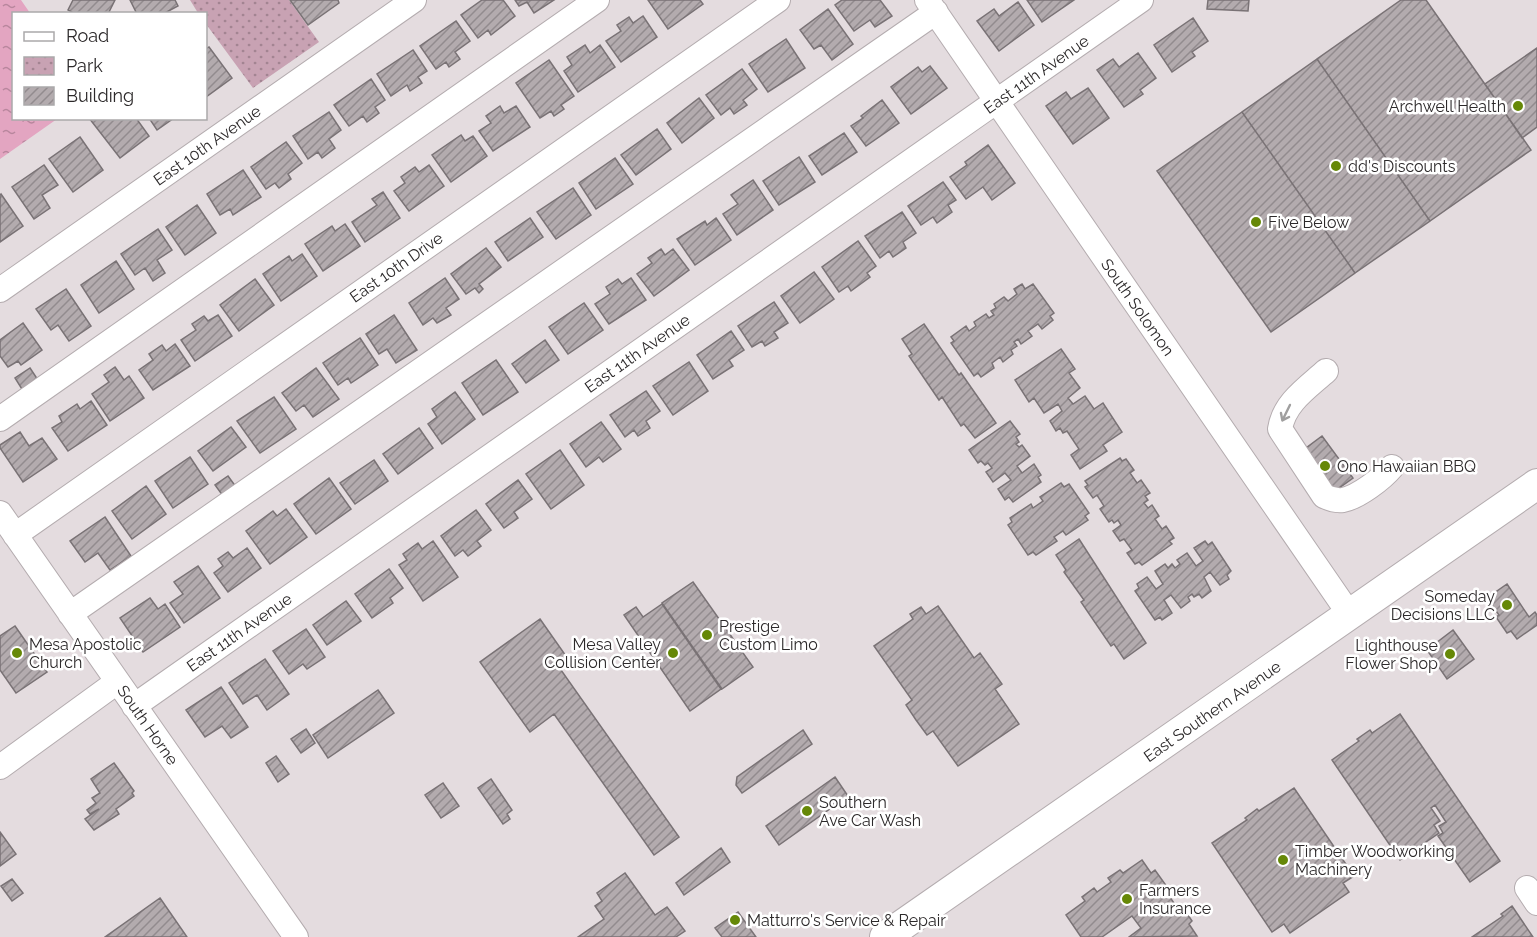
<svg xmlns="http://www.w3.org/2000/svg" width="1537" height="937" font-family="Raleway,sans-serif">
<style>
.park{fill:url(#park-dots)}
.water{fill:url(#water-ripples)}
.building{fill:url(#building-hatch);stroke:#797275;stroke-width:1.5}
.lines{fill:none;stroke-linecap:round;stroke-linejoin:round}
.minor-casing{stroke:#b4acaf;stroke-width:26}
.major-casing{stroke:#b4acaf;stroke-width:32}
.minor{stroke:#fff;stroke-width:24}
.major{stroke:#fff;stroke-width:30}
.oneway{stroke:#a09f9f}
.poi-dot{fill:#668807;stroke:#fff;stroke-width:2}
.labels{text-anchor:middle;stroke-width:5;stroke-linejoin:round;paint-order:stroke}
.street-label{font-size:16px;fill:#2c292a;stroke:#fff}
.poi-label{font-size:16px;fill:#2c292a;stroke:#fff;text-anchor:start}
</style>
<defs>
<pattern id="park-dots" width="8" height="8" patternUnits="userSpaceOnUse" patternTransform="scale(1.5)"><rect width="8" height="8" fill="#c8a2b3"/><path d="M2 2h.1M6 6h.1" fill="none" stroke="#a38492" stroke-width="1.8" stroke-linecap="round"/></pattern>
<pattern id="water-ripples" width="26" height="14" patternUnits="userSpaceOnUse" patternTransform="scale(1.5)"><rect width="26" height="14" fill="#e3a5c1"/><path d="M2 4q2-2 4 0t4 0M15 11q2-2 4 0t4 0" fill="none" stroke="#b8869d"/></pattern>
<pattern id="building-hatch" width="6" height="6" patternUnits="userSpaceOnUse" patternTransform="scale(1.5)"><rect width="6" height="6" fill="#b3abae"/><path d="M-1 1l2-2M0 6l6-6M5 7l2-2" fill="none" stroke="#928b8e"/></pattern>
</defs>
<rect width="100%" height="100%" fill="#e4dcdf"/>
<path class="park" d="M190,0H289L319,42L253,88L206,24V14L198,13Z"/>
<path class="water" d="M0,0H21L30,13L14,14V118L57,119L0,159Z"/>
<path class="building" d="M73,0H115L108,14H75L68,10Z
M130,0H175L178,6L163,14H137Z
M290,0H338L339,3L308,25Z
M482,0H503L515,16L491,35L488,30L478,38L461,15Z
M515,0H554L534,13L527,2L519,6Z
M648,0H700L703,4L668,29Z
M842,0H880L892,16L875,27L870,20L854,31L835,5Z
M1027,0H1074L1042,22Z
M1208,0H1249L1248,11L1207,9Z
M1401,0H1426L1531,150L1430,221L1317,59Z
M1018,2L1034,25L999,51L977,21L994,9L999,16Z
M828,9L853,44L832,60L821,45L814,49L800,30Z
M643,16L657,37L621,62L606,41L621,31L617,25L629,17L633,23Z
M1193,18L1208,41L1192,52L1195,56L1172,72L1154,45Z
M456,21L470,41L455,52L460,59L449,67L446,62L436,69L420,46Z
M786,39L805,68L768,92L749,64Z
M585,45L590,53L600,45L615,67L578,92L564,71L572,65L567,57Z
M209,47L232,78L206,97V49Z
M1537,48V127L1522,138L1485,84Z
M413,50L427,71L418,77L422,83L410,91L407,85L391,96L377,74Z
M1138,53L1156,78L1140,90L1143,94L1124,107L1097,70L1113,59L1119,67Z
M1317,59L1430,221L1355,273L1242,112Z
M549,60L574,96L561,105L564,109L554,116L551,111L540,118L516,83Z
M930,66L947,88L911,114L891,87L918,67L922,72Z
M742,69L757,89L743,100L747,105L734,114L730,108L721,115L706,95Z
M371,79L385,100L375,107L379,113L367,122L363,116L349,126L334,105Z
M1088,88L1109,118L1073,144L1046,106L1066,92L1071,99Z
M699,98L714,118L682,143L667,123Z
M882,100L899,123L866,146L851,126L863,118L861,116Z
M500,106L504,113L516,106L530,127L493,151L479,131L491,123L486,116Z
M329,112L341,130L329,139L335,148L322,158L318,152L308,159L293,136Z
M1242,112L1355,273L1271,332L1157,171Z
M89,118H136L149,136L120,158Z
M149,118H174L157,130Z
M657,129L671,149L636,175L621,155Z
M844,133L857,152L822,175L809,156Z
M461,135L465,141L473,136L487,156L451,182L432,155Z
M80,137L103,170L73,192L49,159Z
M286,142L302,163L288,174L291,179L279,188L275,183L266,189L251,167Z
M988,145L1015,183L992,200L983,187L966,199L950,177L967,165L965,162Z
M799,157L815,182L779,205L763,181Z
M615,158L633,184L596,209L579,183Z
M44,165L58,185L42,195L50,208L34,219L12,187Z
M429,165L444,186L409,211L394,191L405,183L401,177L415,167L419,172Z
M243,170L261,197L233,215L230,209L220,215L207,194Z
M753,180L773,210L737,235L723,214L738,204L731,195Z
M943,182L956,200L948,205L952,212L937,223L933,217L921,225L908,206Z
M573,188L591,215L556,239L537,212Z
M383,192L400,218L365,242L352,222L377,205L372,199Z
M1,194L23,226L0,242V195Z
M197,205L216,233L185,255L166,227Z
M902,212L916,233L903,242L906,248L893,257L889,251L880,258L865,236Z
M530,218L543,237L508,261L495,242Z
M716,218L731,240L695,265L677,239L705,221L707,225Z
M345,224L360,246L323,271L305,244L332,226L335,231Z
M158,229L172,250L157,260L165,273L153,281L145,268L135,275L121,254Z
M858,241L876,266L867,273L870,277L851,291L848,286L839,292L822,267Z
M486,248L501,267L479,284L483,289L479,293L475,288L466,294L451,274Z
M661,249L665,255L673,249L689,270L654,296L637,274L652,263L648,258Z
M302,254L317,276L281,301L263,274L289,256L292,261Z
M116,261L134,289L99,313L81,285Z
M814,272L834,299L800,323L781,296Z
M445,278L459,299L446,308L451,315L437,323L433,318L423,325L409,303Z
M631,278L646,300L609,324L595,304L610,294L606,287L618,279L622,284Z
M255,279L274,305L239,331L220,305Z
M1022,284L1025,289L1033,284L1054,313L1050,316L1053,320L1042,329L1038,324L1028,331L1032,336L1021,344L1018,339L1014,342L1017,346L1011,350L1013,354L1003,362L1000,357L992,363L994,368L981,377L978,373L974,376L951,343L954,341L951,337L966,326L969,331L976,326L974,322L986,314L989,318L994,315L991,311L996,308L994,304L1004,297L1008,301L1017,294L1014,289Z
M66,289L91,326L69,341L58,325L51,330L36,309Z
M774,302L788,323L774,332L778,338L765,346L762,341L752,347L738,326Z
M584,303L603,330L568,354L549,327Z
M218,315L232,336L195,361L181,340L196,330L192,324L204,316L208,321Z
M394,315L417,350L396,363L387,349L379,354L366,334Z
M23,323L42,350L21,365L18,361L8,367L0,356V340Z
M924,324L959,375L961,373L996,423L975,438L964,424L961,426L942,397L939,400L909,356L912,354L902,339Z
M731,331L744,350L729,360L733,366L713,379L697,355Z
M360,338L378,365L351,383L348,378L338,385L323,363Z
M545,340L559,360L526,383L512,364Z
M175,344L190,366L153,390L139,370L153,360L149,354L162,345L166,351Z
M1061,349L1075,369L1069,373L1080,388L1068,398L1073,404L1085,396L1094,409L1103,403L1122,432L1103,445L1107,451L1080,469L1071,455L1079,449L1067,431L1063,433L1060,428L1056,431L1050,421L1062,411L1058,404L1044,413L1034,398L1029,402L1015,380Z
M496,360L518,392L483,415L462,383Z
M689,362L708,391L673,415L653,386Z
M115,367L124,380L129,376L144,398L110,421L92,394L109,382L104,375Z
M30,368L40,383L25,394L15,378Z
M316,368L339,399L313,417L304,405L296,411L282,393Z
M646,391L660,411L646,421L650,428L638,436L634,430L625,437L610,415Z
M455,392L475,419L442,444L428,424L437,417L432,409Z
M274,397L296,429L260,453L237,421Z
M91,401L107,425L68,451L52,428L62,422L59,416L77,404L80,409Z
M1010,421L1020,434L1016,437L1019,442L1016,444L1019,447L1022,445L1030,456L1017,466L1022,473L1034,464L1041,475L1038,477L1041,482L1013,502L1009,497L1005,500L998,489L1011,480L1005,473L993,482L986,472L992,468L988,463L985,465L981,461L978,463L969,450Z
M601,422L621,449L603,462L599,457L586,467L570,444Z
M231,427L246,447L213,471L198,451Z
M419,428L433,448L398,474L383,454Z
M20,432L29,446L42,438L57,459L23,482L0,448V445Z
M1322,436L1353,478L1328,496L1298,454Z
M560,450L584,485L551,509L526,474Z
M190,457L208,484L173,508L155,481Z
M1120,458L1122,461L1126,459L1134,470L1130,473L1137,483L1141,480L1150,493L1145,496L1148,500L1144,503L1148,508L1152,505L1159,516L1155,519L1162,529L1166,526L1174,538L1169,541L1172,544L1142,565L1139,562L1135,564L1127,553L1132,550L1124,539L1120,541L1113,531L1121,525L1118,520L1114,523L1112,520L1109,522L1100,509L1104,506L1097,495L1093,498L1085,487L1088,485L1085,481Z
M374,460L388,481L355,504L340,483Z
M228,476L239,491L226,500L215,485Z
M329,478L351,509L316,534L294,504Z
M518,480L532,499L514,512L518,518L504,528L486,504Z
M1061,483L1064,487L1069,484L1089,513L1085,516L1088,520L1066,535L1063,531L1054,537L1057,541L1036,555L1033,552L1028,555L1008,525L1012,522L1010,518L1031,504L1033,508L1043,501L1040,497Z
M146,486L166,514L132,539L112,511Z
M286,509L307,537L270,564L246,531L273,511L277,516Z
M476,510L491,530L477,541L481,546L468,556L463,550L455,556L441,536Z
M105,517L131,556L110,570L98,553L85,562L70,541Z
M1079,539L1146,643L1124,659L1114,644L1111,646L1081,602L1084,600L1064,572L1066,570L1056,555Z
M433,541L458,577L423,601L399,565L407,560L403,554L418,543L422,549Z
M1205,541L1208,545L1212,542L1231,571L1227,575L1229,579L1220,585L1210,572L1204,577L1211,591L1202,598L1199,594L1194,597L1192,594L1188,597L1190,601L1181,608L1171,595L1164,600L1172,613L1162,620L1160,617L1155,620L1135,591L1139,588L1137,584L1147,577L1156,589L1163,584L1155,571L1165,564L1168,568L1172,564L1175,568L1180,564L1177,560L1187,553L1196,566L1203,561L1194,548Z
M247,548L261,568L228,592L214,573L223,566L218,559L228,552L233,558Z
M198,566L220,598L184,623L170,603L183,594L174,582Z
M389,569L403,588L390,598L393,603L372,618L355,594Z
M693,582L753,667L722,689L662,603Z
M1507,584L1529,617L1535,612L1537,615V625L1517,639L1511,631L1507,633L1496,617L1499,615L1487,598Z
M150,598L158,609L165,604L180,627L143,652L120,618Z
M346,601L361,621L327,645L313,625Z
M662,604L721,689L690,711L624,615L636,607L643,617Z
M938,606L974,658L980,653L1002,684L995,689L1019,724L958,766L933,731L927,735L916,720L906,705L912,700L874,646L913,619L910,614L921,607L926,614Z
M540,619L566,656L556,663L679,837L654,855L554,714L530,732L480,662Z
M15,626L47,672L16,693L0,670V636Z
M306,629L325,657L307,669L303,664L289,674L273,651Z
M1453,630L1474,659L1447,679L1427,650Z
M265,659L289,694L267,710L257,695L243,704L229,683Z
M221,687L248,727L231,738L222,726L205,737L186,710Z
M378,690L394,713L328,758L313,735Z
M1400,714L1500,861L1470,882L1438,836L1443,833L1439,826L1446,822L1435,805L1431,808L1440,821L1434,825L1439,833L1400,860L1332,760L1359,741L1357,739L1370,730L1372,733Z
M306,729L315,743L301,753L291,739Z
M803,730L812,744L742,793L736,785L737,777Z
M276,756L289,774L278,782L266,763Z
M114,763L134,791L132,793L134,796L116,809L119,814L94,830L85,819L99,809L90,814L87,810L96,803L92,798L100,793L91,779Z
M835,777L848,796L779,845L766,826Z
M491,779L512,810L507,814L510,819L503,824L478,788Z
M443,783L459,806L441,818L425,795Z
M1294,788L1354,876L1343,883L1349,892L1290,933L1284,924L1272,932L1212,843L1247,820L1245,818L1257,809L1259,811Z
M0,832L16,854L0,866Z
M721,848L730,862L684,895L676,883Z
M1142,860L1151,873L1155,870L1170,891L1167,893L1178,909L1182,906L1192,921L1189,924L1197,936L1129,937L1141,928L1132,916L1102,937H1081L1066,915L1085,901L1082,897L1094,888L1097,892L1111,882L1108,878L1120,870L1123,873Z
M625,873L655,915L667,907L685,931L676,937H578L604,919L595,906L602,901L597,893Z
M12,879L23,893L12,901L1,886Z
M160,898L187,937H105Z
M1512,906L1533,937H1472L1503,916L1501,914Z
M738,912L756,937H722L715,928Z"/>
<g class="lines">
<defs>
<path id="minor" d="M927,0L1350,615
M0,290L414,0
M1326,371C1307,388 1284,403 1280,429L1324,496C1330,499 1335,501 1343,500C1358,497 1382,479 1392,467
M0,419L597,0
M0,513L296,937
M15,535L778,0
M70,614L936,12
M134,706L1141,0
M0,767L117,682
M1527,888L1537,903"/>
<path id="major" d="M885,937L1537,484"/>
</defs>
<use href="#minor" class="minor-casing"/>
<use href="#major" class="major-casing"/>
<use href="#minor" class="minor"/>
<use href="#major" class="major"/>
</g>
<defs><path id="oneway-shaft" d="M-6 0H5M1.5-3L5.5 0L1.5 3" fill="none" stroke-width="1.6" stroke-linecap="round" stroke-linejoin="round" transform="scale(1.5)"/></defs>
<use class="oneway" href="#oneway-shaft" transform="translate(1286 413) rotate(116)"/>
<g class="poi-dot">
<circle cx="1518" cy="106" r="6"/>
<circle cx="1336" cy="166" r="6"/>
<circle cx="1256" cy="222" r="6"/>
<circle cx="1325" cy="466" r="6"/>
<circle cx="1507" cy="605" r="6"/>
<circle cx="707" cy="635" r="6"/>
<circle cx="17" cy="653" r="6"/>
<circle cx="673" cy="653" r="6"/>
<circle cx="1450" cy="654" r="6"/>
<circle cx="807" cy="811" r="6"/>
<circle cx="1283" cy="860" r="6"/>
<circle cx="1127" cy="899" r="6"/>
<circle cx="735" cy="920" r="6"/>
</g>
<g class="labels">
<g class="street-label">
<text transform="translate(1036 74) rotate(-35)" y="6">East 11th Avenue</text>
<text transform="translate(207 145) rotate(-35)" y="6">East 10th Avenue</text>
<text transform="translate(396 267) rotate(-35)" y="6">East 10th Drive</text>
<text transform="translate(1138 307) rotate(55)" y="6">South Solomon</text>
<text transform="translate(637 353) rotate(-35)" y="6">East 11th Avenue</text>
<text transform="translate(239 632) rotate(-35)" y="6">East 11th Avenue</text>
<text transform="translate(1212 711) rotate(-35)" y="6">East Southern Avenue</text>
<text transform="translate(148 725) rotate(55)" y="6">South Horne</text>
</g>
<g class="poi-label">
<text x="1506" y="112" text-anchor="end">Archwell Health</text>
<text x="1348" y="172">dd's Discounts</text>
<text x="1268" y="228">Five Below</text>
<text x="1337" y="472">Ono Hawaiian BBQ</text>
<text x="1495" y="602" text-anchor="end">Someday<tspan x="1495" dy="18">Decisions LLC</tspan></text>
<text x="719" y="632">Prestige<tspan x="719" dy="18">Custom Limo</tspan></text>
<text x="29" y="650">Mesa Apostolic<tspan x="29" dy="18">Church</tspan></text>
<text x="661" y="650" text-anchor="end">Mesa Valley<tspan x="661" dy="18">Collision Center</tspan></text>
<text x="1438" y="651" text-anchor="end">Lighthouse<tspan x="1438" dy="18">Flower Shop</tspan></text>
<text x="819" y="808">Southern<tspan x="819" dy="18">Ave Car Wash</tspan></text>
<text x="1295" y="857">Timber Woodworking<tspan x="1295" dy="18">Machinery</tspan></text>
<text x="1139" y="896">Farmers<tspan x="1139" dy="18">Insurance</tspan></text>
<text x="747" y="926">Matturro's Service &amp; Repair</text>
</g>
</g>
<rect x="12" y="12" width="195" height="108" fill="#ffffff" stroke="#aba9aa" stroke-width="1.5"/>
<rect x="24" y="32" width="30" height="9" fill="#ffffff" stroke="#aba9aa" stroke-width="1.5"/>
<text x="66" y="42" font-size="18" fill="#2c292a">Road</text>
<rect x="24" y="57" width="30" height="18" fill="url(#park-dots)" stroke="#aba9aa" stroke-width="1.5"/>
<text x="66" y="72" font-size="18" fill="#2c292a">Park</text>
<rect x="24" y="87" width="30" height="18" fill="url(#building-hatch)" stroke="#aba9aa" stroke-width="1.5"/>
<text x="66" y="102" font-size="18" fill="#2c292a">Building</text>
</svg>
